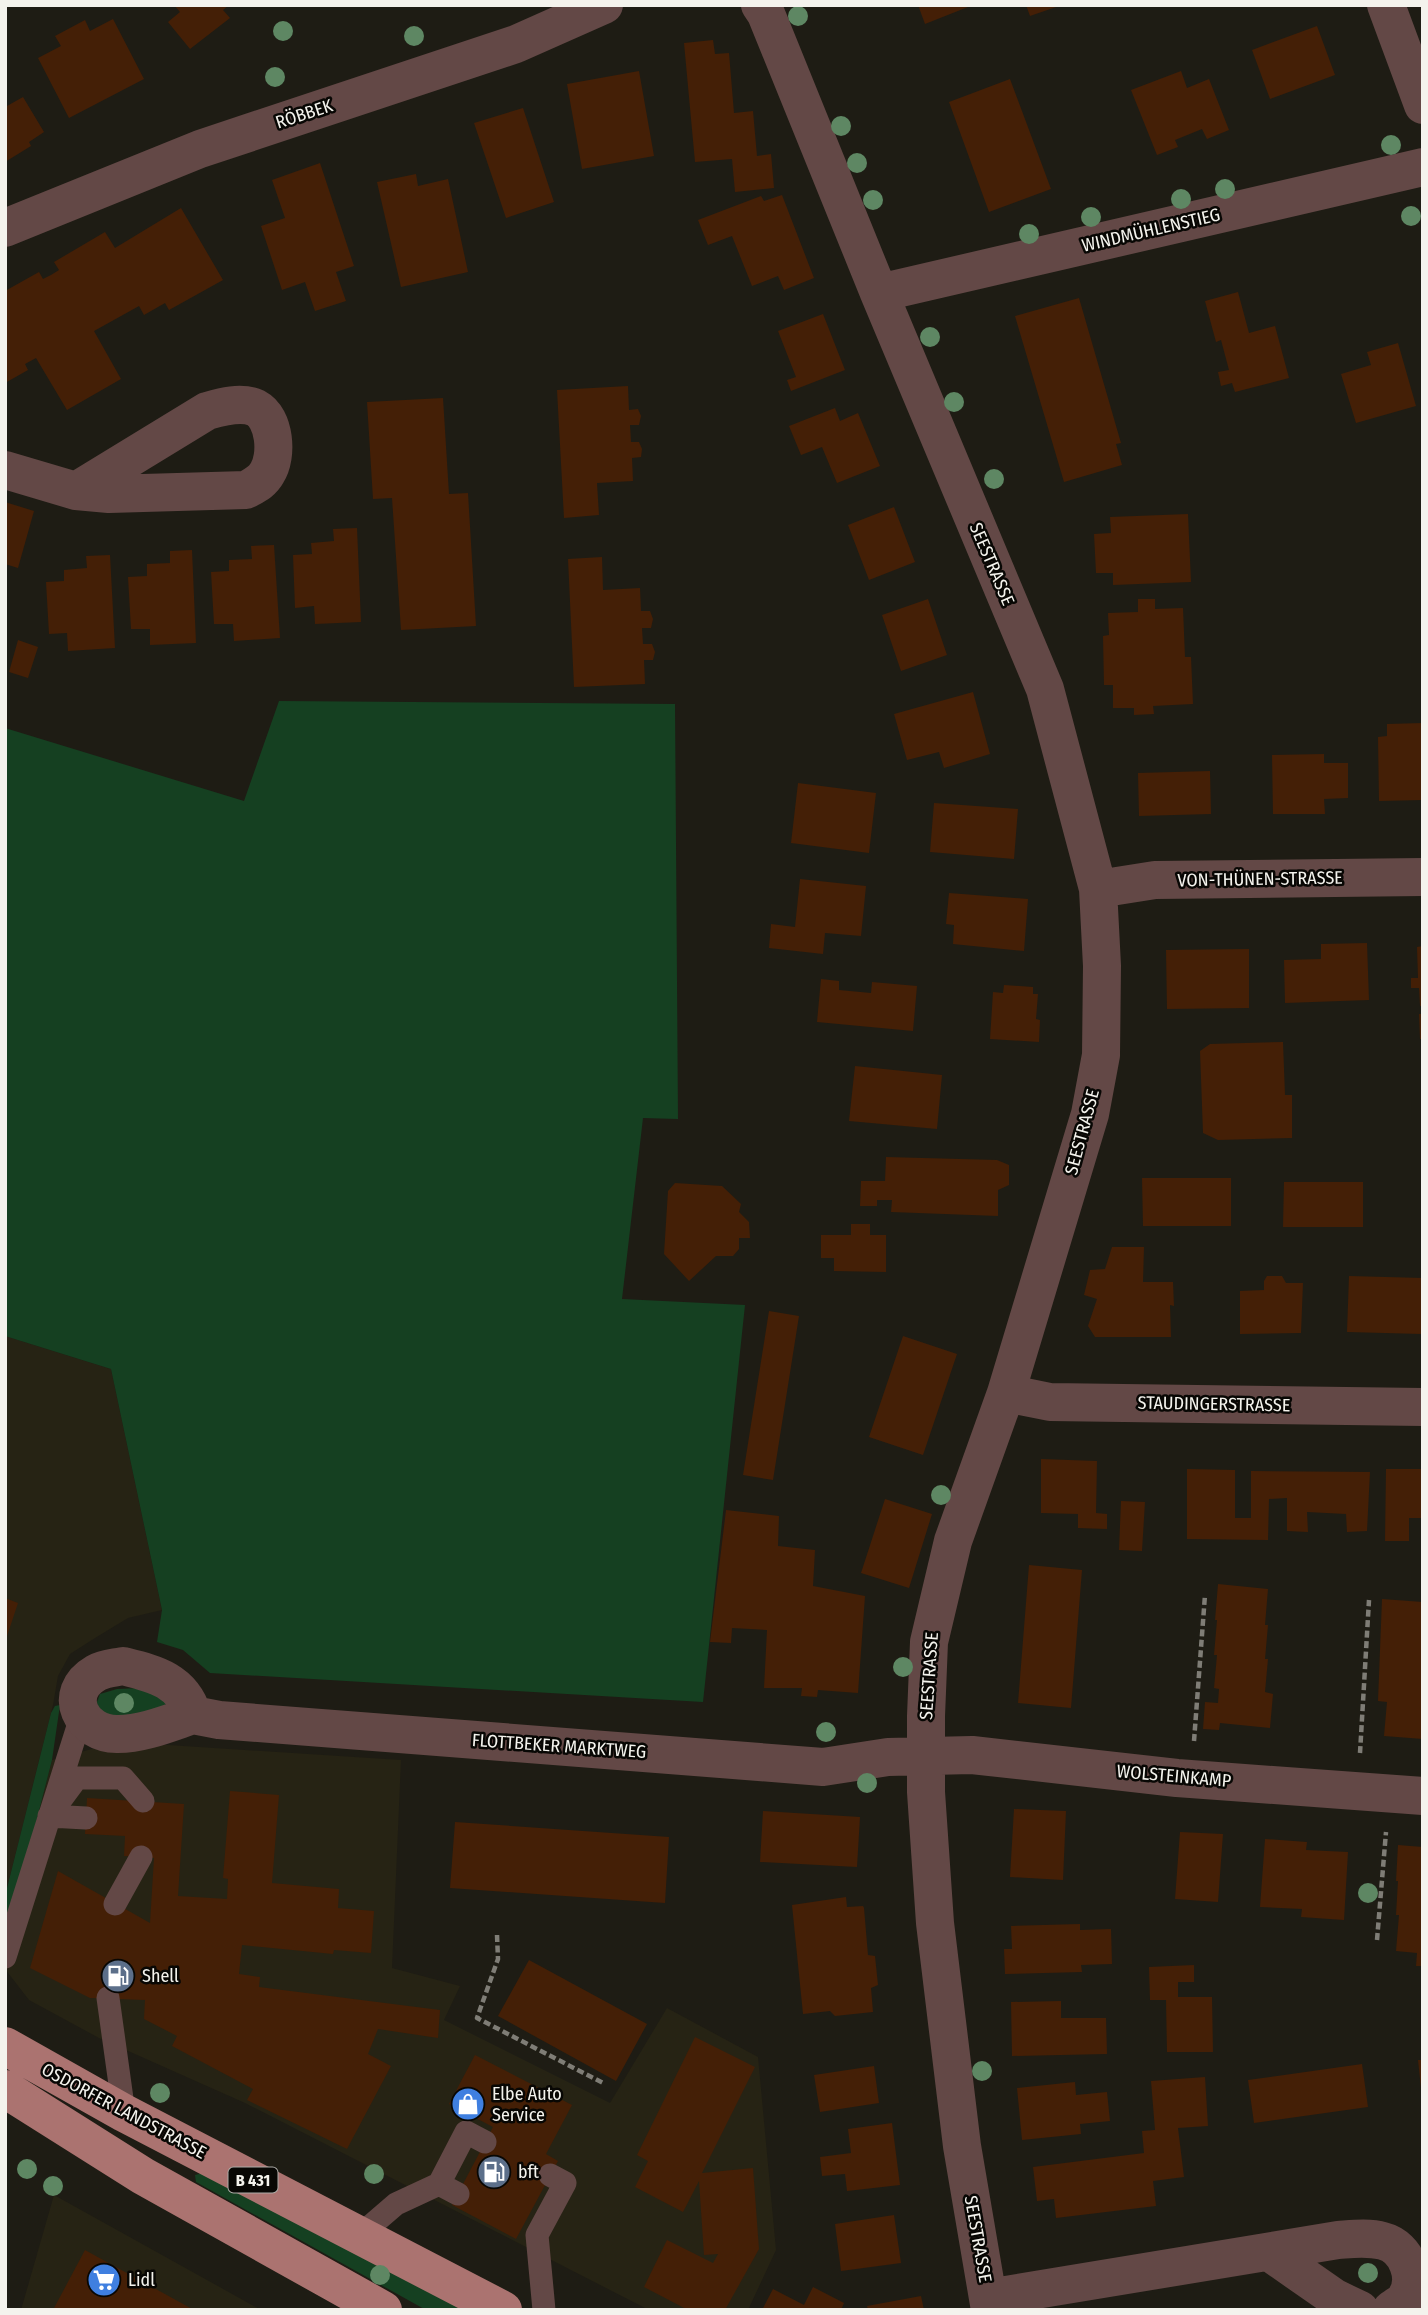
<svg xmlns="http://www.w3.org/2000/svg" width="1428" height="2315" font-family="'Fira Sans Condensed',sans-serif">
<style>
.built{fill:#262314}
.green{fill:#154021}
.building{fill:#441f06}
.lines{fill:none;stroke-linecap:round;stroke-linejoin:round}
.path{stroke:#7f7d76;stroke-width:4.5;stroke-dasharray:7 3.5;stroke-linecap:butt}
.service{stroke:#634846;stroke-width:23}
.minor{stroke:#634846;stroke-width:38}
.primary{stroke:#ab7370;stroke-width:38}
.tree{fill:#5e8763}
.labels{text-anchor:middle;stroke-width:5;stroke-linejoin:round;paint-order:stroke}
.shield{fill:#080704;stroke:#adaca7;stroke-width:2}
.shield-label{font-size:16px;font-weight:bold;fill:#f4f3ed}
.street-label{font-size:18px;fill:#f4f3ed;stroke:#080704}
.poi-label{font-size:18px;fill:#f4f3ed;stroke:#080704;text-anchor:start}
</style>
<rect width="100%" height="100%" fill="#1e1c14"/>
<path class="built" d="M5,1336L111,1369L162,1610L128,1618L95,1638L70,1654L58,1676L53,1705L5,1896Z
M153,1744L401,1760L392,1968L460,1986L444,2020L610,2103L667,2008L758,2057L776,2250L748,2310H649L245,2103L99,2038L29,2000L5,1969V1944L52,1760L106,1745Z
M54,2195L261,2310H21Z"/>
<path class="green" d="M279,701L675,704L678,1119L643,1118L622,1299L745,1305L703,1702L210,1673L183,1650L157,1642L162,1610L111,1369L5,1336V728L244,801Z
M140,1688L156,1691L166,1703L164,1708L121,1717L98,1712L97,1702L100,1694L117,1689Z
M60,1705L52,1760L5,1944V1896L51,1713L55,1706Z
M203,2173L467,2310H426L196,2182L195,2175Z"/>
<path class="building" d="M174,5H229L223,10L230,18L190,49L168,22L180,12Z
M918,5H973L925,24Z
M1026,5H1059V6L1030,16Z
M113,19L144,79L69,118L38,58L61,46L55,36L85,20L90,31Z
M1317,26L1335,75L1270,99L1252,50Z
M713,40L715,54L729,53L734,113L753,111L757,156L771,154L774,188L735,192L732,159L695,162L684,43Z
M639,71L654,156L582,169L567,84Z
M1181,71L1187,88L1209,79L1229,130L1207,139L1202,129L1175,140L1178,147L1157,155L1131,90Z
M1010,79L1051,189L989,212L949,102Z
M23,97L44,132L29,142L31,146L5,162V102L7,106Z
M523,108L554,202L506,218L474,123Z
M320,163L354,266L336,272L346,301L315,311L305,282L282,290L261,226L285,218L272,180Z
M416,174L418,186L448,179L468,272L401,287L377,182Z
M782,195L814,278L784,290L778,276L752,286L732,236L708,245L698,220L761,196L764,201Z
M181,208L223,280L169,310L165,303L144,315L139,306L94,331L121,379L67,410L36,358L25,364L28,370L5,383V291L39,272L43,279L51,275L59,270L54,262L105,232L115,248Z
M1238,292L1249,333L1275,326L1289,378L1235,392L1232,383L1221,386L1218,372L1229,370L1221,340L1216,342L1205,301Z
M1079,298L1121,443L1116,444L1122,465L1064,482L1015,316Z
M823,314L845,370L791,391L787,380L796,377L778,331Z
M1398,343L1416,406L1356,423L1341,374L1371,365L1367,352Z
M628,386L629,410L638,409L641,416L639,425H630L631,442H639L642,449L641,457L632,458L633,481L597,483L599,515L564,518L557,390Z
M443,398L449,494L468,493L476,626L401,630L392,498L373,499L367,402Z
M835,408L840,421L858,413L880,466L837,483L822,447L801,455L789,426Z
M5,502L34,511L18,568L5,564Z
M894,507L915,562L869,580L848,525Z
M1188,514L1191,582L1113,585V573H1096L1094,534L1111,533L1110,517Z
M357,528L361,622L315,624L314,606L295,608L293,555L312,554L311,543L334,541L333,529Z
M274,545L280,638L234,641L233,624H214L211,572L229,571V560L252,559L251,546Z
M192,550L196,643L150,645V629H131L128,577L147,576V564L170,563V551Z
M110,555L115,648L68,651L67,633L49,634L46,582L64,581V570L87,568L86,556Z
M602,557L603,590L640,588L641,611H650L653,619L651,628H642L643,644H652L655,652L653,660H644L645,684L574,687L568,559Z
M928,599L947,655L901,671L882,615Z
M1138,599H1155V609L1183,608L1185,657H1191L1193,704L1153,706L1154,714L1134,715V708H1113V685H1104L1103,636L1109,635L1108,613L1138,612Z
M18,640L38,647L28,678L9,672Z
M973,692L990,754L944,768L939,752L907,760L894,714Z
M1423,723V800L1379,801L1378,737L1387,736V724Z
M1324,754V763H1348V798L1324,799L1325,814H1273L1272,755Z
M1210,771L1211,814L1139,816L1138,773Z
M798,783L876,793L869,853L791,843Z
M934,803L1018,809L1014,859L930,852Z
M800,879L866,886L861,936L825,933L823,954L769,948L771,924L795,927Z
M949,893L1028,899L1024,951L953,944L954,925L946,924Z
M1367,943L1369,1000L1285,1003L1284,960L1321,959V944Z
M1423,946V1006H1420L1419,988H1411V978H1418L1417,947Z
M1249,949V1008L1167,1009L1166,950Z
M821,979L839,981V990L871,993L872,982L917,986L913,1031L817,1022Z
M1004,985L1033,987V994H1038L1036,1019L1040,1020L1039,1042L990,1039L993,992L1003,993Z
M1419,1014H1423V1039H1420Z
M1283,1042L1285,1095H1292V1138L1218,1140L1203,1133L1200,1051L1210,1044Z
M855,1066L942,1075L937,1129L849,1121Z
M886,1157L997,1160L1009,1165V1185L998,1190V1216L891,1212L892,1200H877V1206H860L861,1181H885Z
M1142,1178H1231V1226H1143Z
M1284,1182H1363V1227H1283Z
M675,1183L722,1186L741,1204L739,1212L749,1222L750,1238H739V1249L733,1256H716L689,1281L664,1254L668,1191Z
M851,1224H870V1235H886V1272L834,1271V1258H821V1235H851Z
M1112,1247H1144L1143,1282H1173L1174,1306L1170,1305L1171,1337H1095L1088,1326L1097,1299L1084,1295L1090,1270L1105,1269Z
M1267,1276H1282L1286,1283H1303L1301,1333L1240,1334V1291L1264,1290V1281Z
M1349,1276L1423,1278L1422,1334L1347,1332Z
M769,1311L799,1316L773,1480L743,1475Z
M903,1336L957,1354L923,1455L869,1437Z
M1041,1459L1097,1461L1096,1513L1107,1514V1529L1078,1528V1514L1041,1513Z
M1187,1469L1235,1470V1518H1251V1471L1370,1472L1367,1531L1347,1532L1346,1514L1307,1512L1308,1532L1287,1531V1498L1269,1499L1268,1540L1187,1539Z
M1386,1469H1423V1518H1409V1541H1385Z
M885,1499L932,1514L909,1588L861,1573Z
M1121,1501L1145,1502L1142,1551L1119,1550Z
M726,1510L779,1516L778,1546L815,1550L813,1586L865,1596L858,1693L818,1690L817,1697L801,1696L802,1688H764L767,1630L732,1628L731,1643L710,1642Z
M1029,1565L1082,1570L1071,1708L1018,1703Z
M1218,1584L1268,1589L1265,1625H1268L1265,1659H1268L1265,1692L1273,1694L1270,1728L1220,1723L1219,1730L1203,1729L1205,1702L1218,1703L1219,1689L1214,1688L1217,1655H1214L1217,1620H1215Z
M5,1598L18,1603L6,1639H5Z
M1382,1599L1423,1602V1739L1384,1736L1387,1702L1378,1701Z
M230,1791L279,1795L272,1883L339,1889L338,1908L374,1911L371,1953L334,1950L333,1954L242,1945L239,1974L260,1977L259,1987L440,2010L438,2038L378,2029L368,2054L391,2066L347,2149L247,2100L253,2089L172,2046L177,2036L144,2019L145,2000L90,1998L30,1968L58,1871L150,1923L154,1858L124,1856L125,1836L85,1834L87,1798L184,1804L178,1896L227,1899L228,1879L223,1878Z
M1014,1809L1066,1811L1063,1880L1010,1877Z
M763,1811L860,1817L857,1867L760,1862Z
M455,1822L669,1837L665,1903L450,1888Z
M1180,1832L1223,1834L1218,1902L1175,1899Z
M1265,1839L1307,1842L1306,1850L1348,1852L1344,1920L1301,1917L1302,1909L1260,1907Z
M1398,1845L1423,1847V1966H1416L1417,1953L1396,1951L1399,1915H1396L1398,1881H1396Z
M846,1897L847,1907L863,1906L864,1908L868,1955L875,1956L878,1985L871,1988L873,2012L835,2016L830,2011L803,2014L792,1905Z
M1080,1924V1930L1111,1929L1112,1964L1081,1965L1082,1972L1005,1974L1004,1949H1012L1011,1926Z
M529,1960L647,2024L616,2081L498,2016Z
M1194,1965V1982H1178V1997H1212L1213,2052H1167L1166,2000H1150L1149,1967Z
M1061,2001V2018H1106L1107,2054L1012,2056L1011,2002Z
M695,2037L755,2067L702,2173L753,2168L759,2249L725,2310H688L644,2287L667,2240L713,2263L718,2254L704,2255L699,2181L683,2212L635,2187L648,2161L637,2155Z
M475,2055L572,2105L546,2154L558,2161L516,2239L452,2205L493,2127L449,2104Z
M1418,2060H1423V2088H1421Z
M1362,2064L1368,2107L1254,2123L1248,2080Z
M874,2066L879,2103L820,2112L814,2075Z
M1205,2077L1208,2126L1178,2128L1184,2177L1153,2181L1156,2206L1056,2218L1054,2199L1037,2201L1033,2167L1144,2153L1142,2131L1155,2130L1151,2081Z
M1075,2082L1076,2095L1107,2092L1110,2121L1080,2124L1081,2134L1022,2140L1017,2088Z
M892,2123L900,2185L847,2191L845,2174L822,2176L820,2157L851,2153L848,2129Z
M894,2215L901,2263L841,2271L835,2224Z
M85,2250L194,2310H53Z
M813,2287L844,2303L841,2310H762L773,2289L804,2305Z
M921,2296L924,2310H868L867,2306Z"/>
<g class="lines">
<path class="path" d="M1194,1741L1205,1595
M1360,1753L1369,1600
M497,1935L498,1959L477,2018L603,2083
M1377,1940L1386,1832"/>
<path class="service" d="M60,1801L77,1778H123L143,1801
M49,1816L86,1818
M115,1904L141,1857
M5,1957L81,1717
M108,1998L124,2113
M439,2184L466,2132L485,2142
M360,2235L396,2204L439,2184L458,2194
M544,2310L537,2235L565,2183L550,2175"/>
<path class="minor" d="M760,5L766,14L879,293L1045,689L1098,889L1102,966L1101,1055L1090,1114L1006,1393L953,1541L929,1642L926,1716V1792L935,1923L962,2146L990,2310
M1386,5L1423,105
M5,228L200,149L516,44L604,5
M879,293L1423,167
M5,470L76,491L109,494L246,490C255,485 262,482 267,473C278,456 275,418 256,408C241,401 221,407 207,411L76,491
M1098,889L1155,880L1423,877
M1006,1393L1050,1402L1423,1407
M123,1666C155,1674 182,1680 193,1715C169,1723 143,1734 118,1734C81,1735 61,1693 96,1673C105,1668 114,1668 123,1666Z
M193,1715L219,1720L823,1767L888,1757L972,1755L1177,1778L1423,1796
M1269,2252L1335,2298L1360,2310
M988,2298L1338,2240C1353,2239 1368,2237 1383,2241C1407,2247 1419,2279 1405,2299C1402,2303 1395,2307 1391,2310"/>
<path class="primary" d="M5,2046L124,2113L503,2310
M5,2089L143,2176L383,2310"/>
</g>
<g class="tree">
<circle cx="798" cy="16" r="10"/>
<circle cx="283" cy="31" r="10"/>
<circle cx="414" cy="36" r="10"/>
<circle cx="275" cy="77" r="10"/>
<circle cx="841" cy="126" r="10"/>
<circle cx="1391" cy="145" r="10"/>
<circle cx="857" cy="163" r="10"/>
<circle cx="1225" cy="189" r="10"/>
<circle cx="1181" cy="199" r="10"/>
<circle cx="873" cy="200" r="10"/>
<circle cx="1411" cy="216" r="10"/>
<circle cx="1091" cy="217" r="10"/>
<circle cx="1029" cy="234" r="10"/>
<circle cx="930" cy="337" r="10"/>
<circle cx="954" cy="402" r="10"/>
<circle cx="994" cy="479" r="10"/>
<circle cx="941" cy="1495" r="10"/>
<circle cx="903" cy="1667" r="10"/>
<circle cx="124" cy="1703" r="10"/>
<circle cx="826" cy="1732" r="10"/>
<circle cx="867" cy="1783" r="10"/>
<circle cx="1368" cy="1893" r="10"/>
<circle cx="982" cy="2071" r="10"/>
<circle cx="160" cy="2093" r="10"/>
<circle cx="27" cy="2169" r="10"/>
<circle cx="374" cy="2174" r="10"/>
<circle cx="53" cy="2186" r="10"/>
<circle cx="1368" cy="2273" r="10"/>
<circle cx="380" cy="2275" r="10"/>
</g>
<defs>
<symbol id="fuel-disc" viewBox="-11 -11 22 22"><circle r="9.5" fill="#5c6f8a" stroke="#080704"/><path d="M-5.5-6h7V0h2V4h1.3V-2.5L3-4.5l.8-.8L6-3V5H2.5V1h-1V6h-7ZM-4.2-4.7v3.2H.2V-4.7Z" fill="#fff"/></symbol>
<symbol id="shop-disc" viewBox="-11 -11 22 22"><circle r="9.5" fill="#3f7fe0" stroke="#080704"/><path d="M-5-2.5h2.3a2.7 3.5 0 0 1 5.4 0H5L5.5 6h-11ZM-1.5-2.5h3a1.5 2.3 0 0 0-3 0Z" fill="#fff"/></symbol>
<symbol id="supermarket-disc" viewBox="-11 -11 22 22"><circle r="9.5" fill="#3f7fe0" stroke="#080704"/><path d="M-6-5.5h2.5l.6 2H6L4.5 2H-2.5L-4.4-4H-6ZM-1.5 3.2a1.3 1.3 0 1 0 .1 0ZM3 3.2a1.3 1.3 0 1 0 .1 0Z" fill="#fff"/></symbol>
</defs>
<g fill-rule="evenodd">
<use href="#fuel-disc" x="99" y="1957" width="38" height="38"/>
<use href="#shop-disc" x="449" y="2085" width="38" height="38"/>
<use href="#fuel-disc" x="475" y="2153" width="38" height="38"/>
<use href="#supermarket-disc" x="85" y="2261" width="38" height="38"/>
</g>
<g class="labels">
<rect class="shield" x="228.5" y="2167.5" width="49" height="25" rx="5"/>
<g class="shield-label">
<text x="253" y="2186">B 431</text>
</g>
<g class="street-label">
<text transform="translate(304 114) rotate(-18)" y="6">RÖBBEK</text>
<text transform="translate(1151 230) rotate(-13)" y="6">WINDMÜHLENSTIEG</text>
<text transform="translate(992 564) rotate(67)" y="6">SEESTRASSE</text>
<text transform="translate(1260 879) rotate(-1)" y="6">VON-THÜNEN-STRASSE</text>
<text transform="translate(1082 1132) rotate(-75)" y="6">SEESTRASSE</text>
<text transform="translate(1214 1404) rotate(1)" y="6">STAUDINGERSTRASSE</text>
<text transform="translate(929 1676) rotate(-86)" y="6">SEESTRASSE</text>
<text transform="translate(559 1746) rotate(4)" y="6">FLOTTBEKER MARKTWEG</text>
<text transform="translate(1174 1776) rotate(5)" y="6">WOLSTEINKAMP</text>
<text transform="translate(124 2111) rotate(28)" y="6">OSDORFER LANDSTRASSE</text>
<text transform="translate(978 2239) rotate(80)" y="6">SEESTRASSE</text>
</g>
<g class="poi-label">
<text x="142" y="1982">Shell</text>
<text x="492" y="2100">Elbe Auto<tspan x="492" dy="21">Service</tspan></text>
<text x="518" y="2178">bft</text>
<text x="128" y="2286">Lidl</text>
</g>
</g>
<rect width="1428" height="2315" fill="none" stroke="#f4f3ed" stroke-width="14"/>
</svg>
